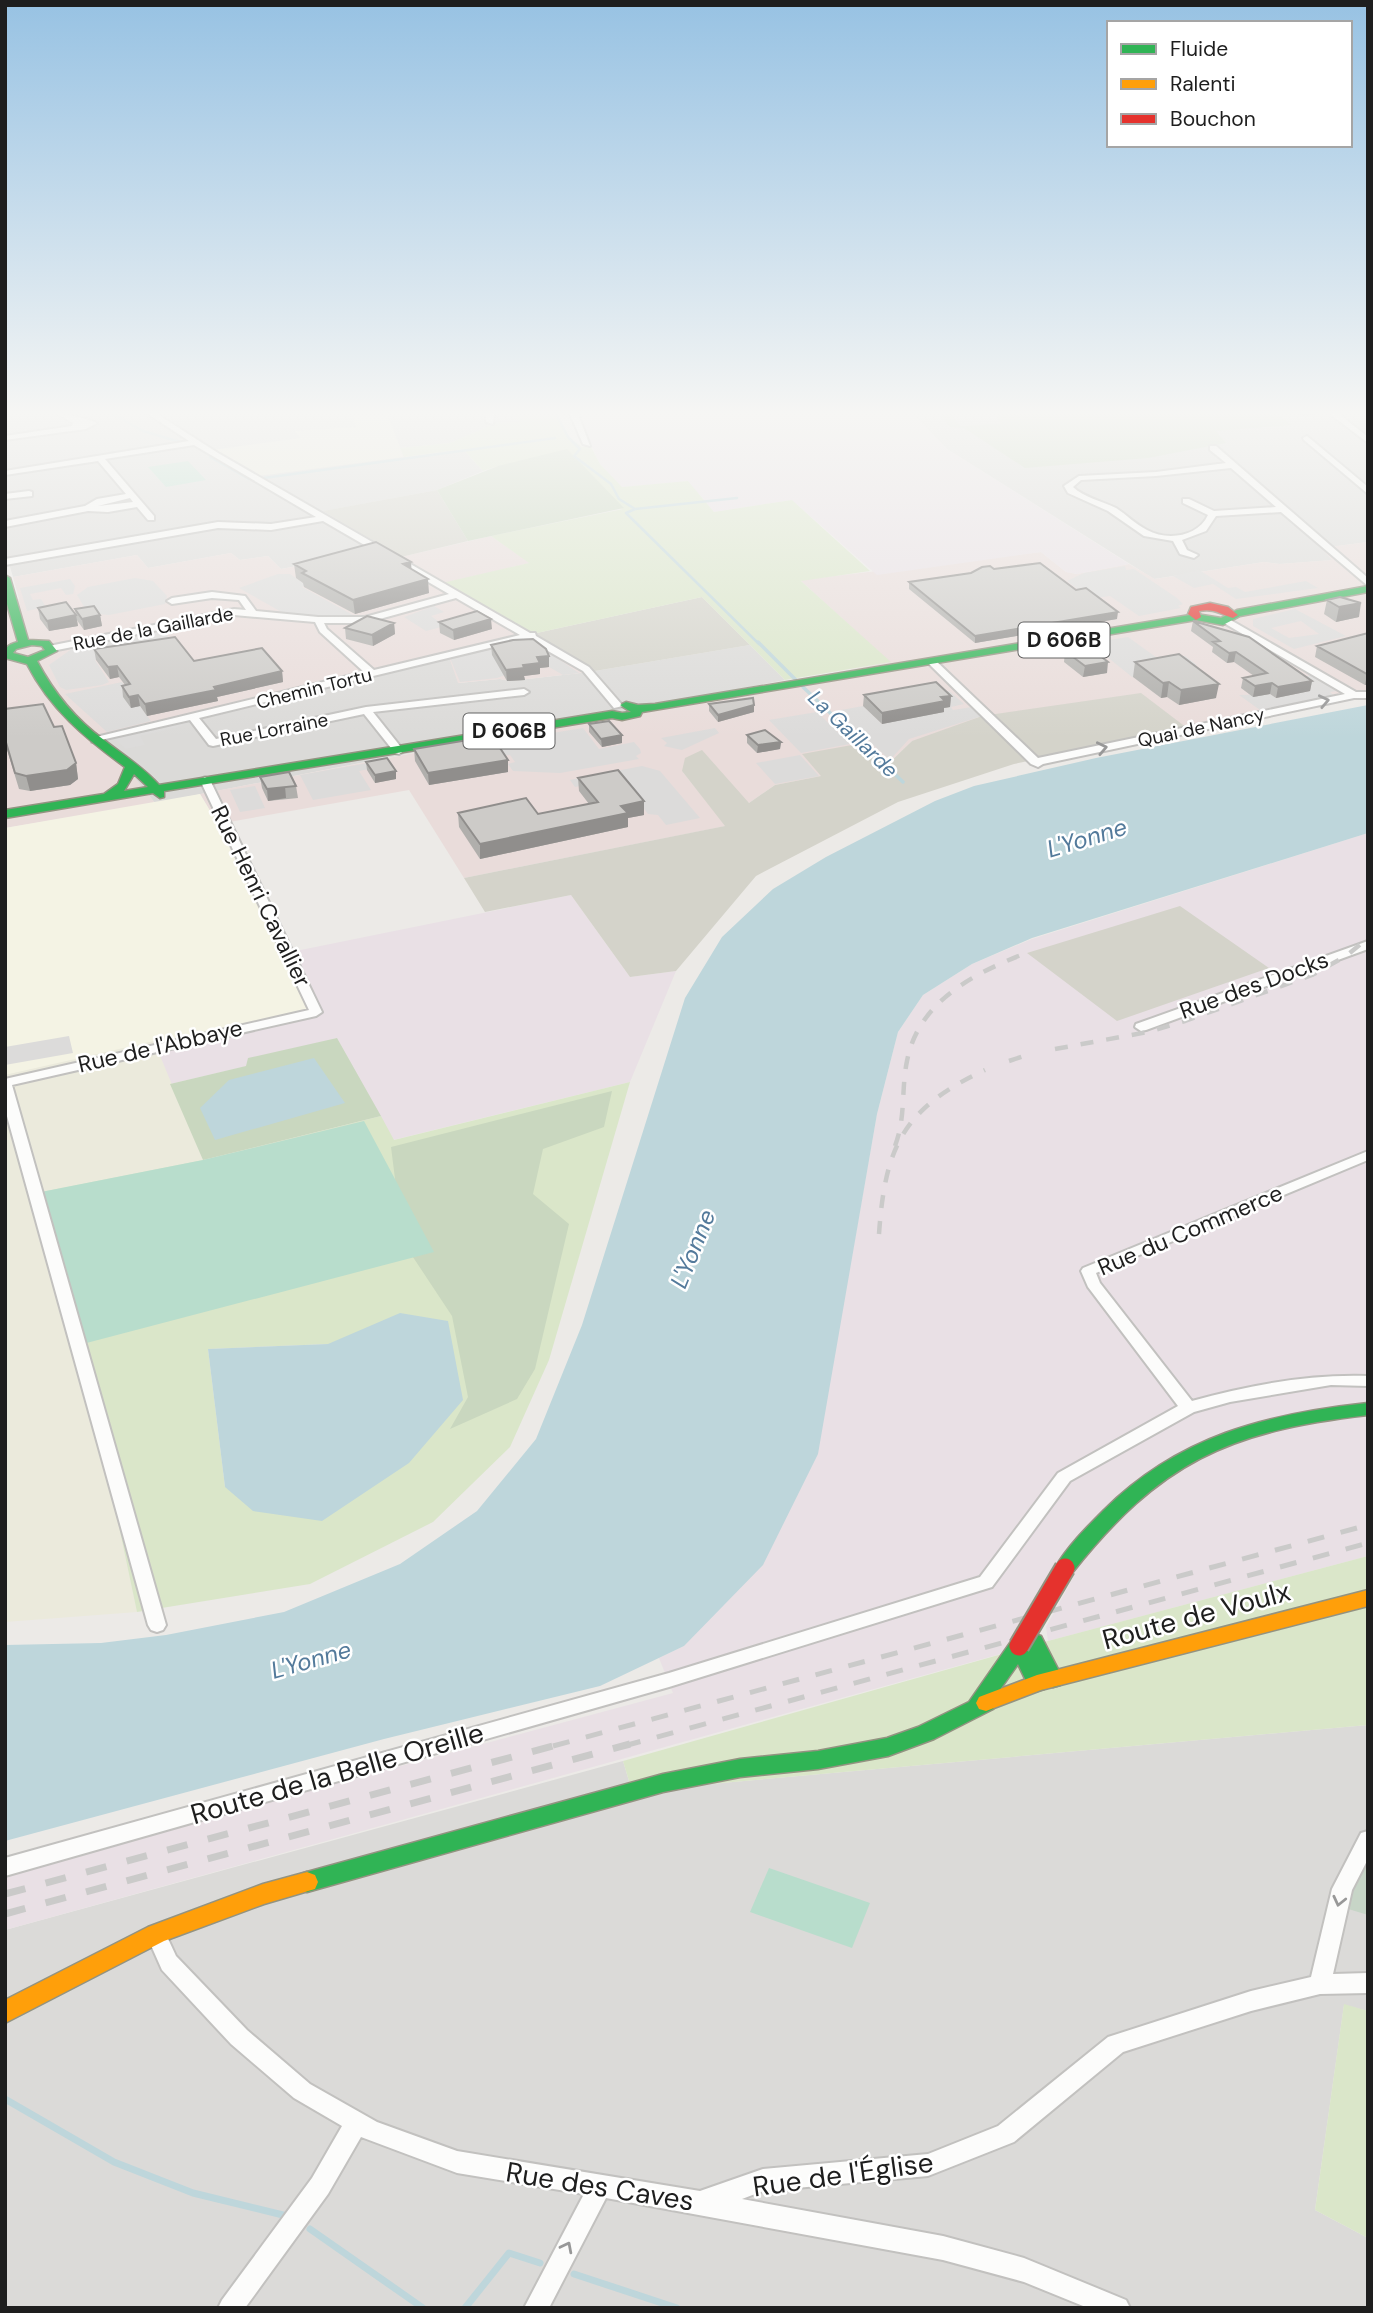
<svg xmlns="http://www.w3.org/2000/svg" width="1373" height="2313" font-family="'DM Sans',sans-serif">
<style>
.residential{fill:#dbdad8}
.commercial{fill:#e9dcda}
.industrial{fill:#e9e0e5}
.education{fill:#f4f3e4}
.construction{fill:#d4d3ca}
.farmland{fill:#ebeadc}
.grass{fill:#dae6c9;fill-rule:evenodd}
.forest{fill:#c9d7bf}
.cemetery{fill:#c7d5c7}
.pitch{fill:#b8ddcc}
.parking{fill:#dcdbda;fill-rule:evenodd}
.water{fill:#bed6db}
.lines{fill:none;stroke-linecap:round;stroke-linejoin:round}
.stream-far2{stroke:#bed6db;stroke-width:2.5}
.stream-far1{stroke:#bed6db;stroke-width:3.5}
.stream{stroke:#bed6db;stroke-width:7}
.street-casing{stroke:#c2c1bf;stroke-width:4}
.fast-casing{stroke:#939381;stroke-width:3}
.slow-casing{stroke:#939381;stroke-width:3}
.jam-casing{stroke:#939381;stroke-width:3}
.street{fill:#fcfcfb;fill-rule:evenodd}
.fast{fill:#30b455;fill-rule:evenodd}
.slow{fill:#ff9f0a;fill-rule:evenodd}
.jam{fill:#e5322d;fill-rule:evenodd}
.rail-far2{stroke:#cacac9;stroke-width:4.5;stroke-dasharray:13 13;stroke-linecap:butt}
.rail-far1{stroke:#cacac9;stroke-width:5;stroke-dasharray:17 17;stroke-linecap:butt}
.rail{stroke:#cacac9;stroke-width:7;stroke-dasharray:21 21;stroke-linecap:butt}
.jam-bridge-casing{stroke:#939381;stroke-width:23;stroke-linecap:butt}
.jam-bridge{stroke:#e5322d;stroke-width:19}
.wall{fill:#b0afac}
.shaded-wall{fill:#908e8c}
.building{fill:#cdcbc8;stroke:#908e8c;stroke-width:2}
.oneway{stroke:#989898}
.labels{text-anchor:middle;stroke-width:5;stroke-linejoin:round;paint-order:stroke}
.far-street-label{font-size:19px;fill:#1e1e1e;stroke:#fff}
.shield{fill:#fff;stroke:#626262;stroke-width:2}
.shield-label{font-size:21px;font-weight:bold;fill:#1e1e1e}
.far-water-label{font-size:21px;font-style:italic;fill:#537a9b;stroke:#fff}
.street-label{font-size:23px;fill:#1e1e1e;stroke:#fff}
.water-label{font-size:24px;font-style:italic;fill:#537a9b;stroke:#fff}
.near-street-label{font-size:28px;fill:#1e1e1e;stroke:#fff}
</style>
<rect width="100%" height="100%" fill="#eceae7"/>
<path class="residential" d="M5,414H516L521,422L496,423L450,443L400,448L405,457L463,449L483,471L437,490L324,511L387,549L281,569L268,556L240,560L231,553L148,568L137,555L13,577L5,550Z
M913,414H1368V542L1322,548L1333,560L1280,564L1264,562L1154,579L947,449Z
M750,645L785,680L155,803L102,738L448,653L459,683L500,679L510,681L589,672Z
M1368,1725V2011L1344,2005L1315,2210L1368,2238V2308H5V1930L623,1761L632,1791Z"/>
<path class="commercial" d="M491,536L530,563L444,583L532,634L589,672L510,681L500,679L458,683L448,654L103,738L155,803L5,828V602L19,599L13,577L137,555L148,568L231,553L240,560L268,556L281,569L387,549L401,557Z
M1368,542V692L1187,728L912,741L887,765L803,755L822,776L775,785L749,803L682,771L726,826L464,878L409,790L218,824L200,794L890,662L800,580L1041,552L1066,572L1077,574L1129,564L1155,579L1264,562L1280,564L1332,560L1321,548Z"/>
<path class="industrial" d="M577,414H913L947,449L1129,564L1077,574L1066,572L1041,552L877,575L792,500L714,512L688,481L622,487L600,464Z
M1368,833V1556L1048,1641L1046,1627L1075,1574L1036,1594L1004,1653L5,1930V1872L673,1693L659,1658L684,1646L845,1295L877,1114L898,1032L923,995L972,964L1032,939Z
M571,895L630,977L676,971L630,1082L393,1140L336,1038L247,1066L170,1084L154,1041L308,1011L281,954Z"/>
<path class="education" d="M200,794L218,824L309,1011L5,1075V828Z"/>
<path class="construction" d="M437,490L468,541L401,557L323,511Z
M702,597L750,645L589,672L532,634Z
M1141,693L1187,728L1014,764L898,802L756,876L676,971L630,977L571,895L485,912L464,878L725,826L682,771L685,758L702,750L749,803L775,785L821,776L802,754L863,743L887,765L912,741L982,716Z
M1180,906L1269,968L1117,1021L1027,953Z"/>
<path class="farmland" d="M387,414L404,457L258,476L212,450L301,438L295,431L356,427L353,416Z
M154,1041L203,1160L36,1193L113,1498L137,1612L5,1622V1075Z"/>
<path class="grass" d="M516,414H556L567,436L582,447L590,445L600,464L622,487L688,481L714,512L792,500L870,571L801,581L891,662L785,680L702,597L532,634L442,583L529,563L491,536L623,509L498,466L483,471L463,449L404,457L400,448L450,443L496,423L520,422Z
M630,1082L549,1360L510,1447L433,1522L310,1584L137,1612L113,1498L36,1193L203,1160L381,1116L394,1140ZM328,1344L225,1487L208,1349Z
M1368,1556V1725L632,1791L623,1761L1048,1641Z
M1344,2004L1368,2011V2238L1315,2210Z"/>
<path class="forest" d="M940,414H952L960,426L1001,424L995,414H1277L1292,425L1216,431L1226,443L1148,458L1025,468L964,428L950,427Z
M567,449L624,508L468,541L437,490L498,466Z
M337,1038L381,1116L203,1160L170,1084L246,1066L248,1058Z
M612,1091L604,1127L543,1149L533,1194L569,1224L535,1369L517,1399L450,1429L468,1397L452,1316L403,1242L391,1147Z"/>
<path class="cemetery" d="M1368,1851V1915L1345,1908Z"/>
<path class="pitch" d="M188,461L206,480L166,487L148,467Z
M364,1121L434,1252L75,1346L36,1193L203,1160Z
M769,1868L870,1903L852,1948L750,1912Z"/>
<path class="parking" d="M1125,566L1126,570L1134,569L1177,598L1183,604L1178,606L1181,608L1139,616L1110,596L1090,599L1067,581L1084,573Z
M1199,570L1228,588L1236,587L1245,592L1306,581L1318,588L1236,599L1213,584L1194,588L1173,576Z
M278,574H290L306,585L302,587L353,615L348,620L285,614L239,588Z
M135,578L153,581L167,596L165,604L109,615L88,613L77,595L88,587Z
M70,579L75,586L73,594L66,595L61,588L30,594L33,600L41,599L46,607L27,611L20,588Z
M434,606L444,612L431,616L445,626L426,631L404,617Z
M1295,609L1346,636L1294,649L1253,626V619ZM1301,621L1319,634L1289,638L1271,628Z
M163,631L178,647L95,660L109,682L102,685L66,690L60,687L49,665L76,646Z
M1128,637L1160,660L1185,656L1197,665L1132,677L1090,643Z
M514,642L539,646L579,673L563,675L549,667L546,660L497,678L460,682L450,658Z
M1312,675L1336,691L1330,692L1334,696L1260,710L1239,695L1270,694L1276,698L1309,691L1292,679Z
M122,682L151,721L107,732L65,694Z
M949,691L964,704L951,707L953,710L972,707L982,716L909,739L890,760L836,711L863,706L882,724L949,707L935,693Z
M817,712L850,744L801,753L769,720Z
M179,723L183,726L140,736L145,745L126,749L114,738Z
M583,728L599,749L634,742L640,749L641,753L636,756L639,759L560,773L513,771L508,764L515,762L510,755L501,756L492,743Z
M715,728L719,733L682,750L664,746L667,743L661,738Z
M800,755L819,776L775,784L756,763Z
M385,760L388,765L359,771L371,790L313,800L300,775Z
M642,766L660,771L700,818L666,825L658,815L648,814L621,778L575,787L570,780Z
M255,786L265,808L240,812L230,790Z
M69,1036L73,1053L5,1065V1047Z"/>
<path class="water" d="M1368,705V833L1032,938L972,964L923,995L898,1032L877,1114L818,1454L763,1565L684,1646L600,1686L384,1739L5,1841V1645L101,1643L166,1635L284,1612L400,1564L477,1511L536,1439L582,1325L685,998L722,937L773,889L826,857L935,801L974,786L1096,758Z
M314,1058L345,1103L215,1140L200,1108L229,1080Z
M400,1313L448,1321L463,1400L409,1463L322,1521L253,1511L225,1487L208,1349L328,1344Z"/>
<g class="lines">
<path class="stream-far2" d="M113,414L143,431L180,442
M556,414L568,437L580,449L574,456L611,484L619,499L635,509L626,513L759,644
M210,457L249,479
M264,478L555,438
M635,509L737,498"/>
<path class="stream-far1" d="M758,642L796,680
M803,687L903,782"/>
<path class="stream" d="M5,2099L114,2162L193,2193L287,2216
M310,2229L423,2308
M574,2274L677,2308
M465,2308L509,2253L540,2263"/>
<defs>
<path id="street" d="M58,414C67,414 90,419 97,423L86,429L5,440V436L72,426L73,423Z
M148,414H157L218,453L530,633H535L536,636L589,667L623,706L614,708L583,671L527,639L199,718L216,739L366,707L524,689L529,692L524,695L373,712L404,751L399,754L395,753L364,714L213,746L209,745L190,720L92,742V738L364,672L320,632L315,622L234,615L52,651L49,650V646L234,609L246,610L239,600L212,598L172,604L167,601L172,598L212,592L245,596L256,611L318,617H365L449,594L323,521L271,530L218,528L5,565V559L218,522L271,524L316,517L194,445L105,459L154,516V520H148L137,507L108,512L88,511L5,527V521L85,506L97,499L126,494L98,461L5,475V471L189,441ZM130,498L133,502L98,506ZM456,598L520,635L374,670L327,629L324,623H365Z
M486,414H494L493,424L486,422Z
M570,414H578L590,446L583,444Z
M1330,414H1339L1368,437V443Z
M1307,436L1368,487V494L1304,440L1303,438Z
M1210,446H1216L1368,578V586L1281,512L1216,516L1206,531L1182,540L1187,550L1198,555L1194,558L1180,554L1173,541L1144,536L1108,511L1068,493L1064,486L1079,476L1156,472L1226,463L1210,450ZM1231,468L1276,507L1214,511L1189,499H1183V503L1208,515C1198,537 1167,541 1147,530C1135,524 1127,515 1116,508C1102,501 1083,497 1073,487L1081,480L1156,476Z
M29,491L32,492V496L5,499V494Z
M1227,618L1356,692H1368V698H1354L1043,764L1038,767L1031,764L927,662L935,660L1038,758L1345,694L1224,623L1222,621Z
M205,777L210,780L322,1012L316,1016L12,1085L166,1625L163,1630L157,1632L151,1630L148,1625L5,1109V1079L309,1010L200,780Z
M1368,941V949L1146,1030L1141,1031L1135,1027L1136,1024Z
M1368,1151V1160L1096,1273L1100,1283L1192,1401C1249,1385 1309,1374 1368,1376V1386L1331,1385L1230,1402L1194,1412L1070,1481L992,1587L669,1687L5,1876V1858L669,1673L980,1577L1058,1473L1178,1406L1088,1287L1081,1271L1083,1268Z
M1368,1831V1859L1352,1890L1333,1974L1368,1973V1993L1320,1994L1251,2011L1123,2052L1014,2142L928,2176L763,2191L742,2199L943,2236L1024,2258L1126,2300L1130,2308H1088L1024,2282L943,2260L606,2198L549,2308H524L584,2194L457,2173L361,2137L328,2194L245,2308H218L222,2300L312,2178L342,2126L294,2098L231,2044L162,1970L146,1934L149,1928L156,1925L163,1928L176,1956L247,2030L310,2084L377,2122L457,2151L700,2191L763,2169L928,2154L998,2126L1108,2037L1251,1991L1311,1977L1332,1889L1361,1833Z"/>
<path id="fast" d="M5,575L10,578L28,640L49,641L57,651L37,661C54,693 75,719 104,740C123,755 143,767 159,785L612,711L622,713L631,712L620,705L626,702L638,705L655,704L1196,614L1221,618L1237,610L1368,586V592L1240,616L1223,625L1196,620L642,712L640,716L622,720L612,718L164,791V797L160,798L153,793L5,818V810L104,794L118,784L125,767C85,738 50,709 27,664L5,658C5,647 7,645 18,642L5,597ZM32,645L42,646L45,650L28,657L13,653L16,649ZM134,774L148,787L124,791Z
M1368,1403V1415C1228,1431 1160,1462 1072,1573L1065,1575L1058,1573L1055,1568C1067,1547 1086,1528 1103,1511C1178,1436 1266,1414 1368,1403Z
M1034,1634L1041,1636L1044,1642L1063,1679L1060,1685L1053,1687L1046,1685L1044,1689L1037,1691L1030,1689L1018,1664L994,1698L996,1703L993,1709L934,1739L888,1756L818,1769L740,1777L663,1792L307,1892L299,1889L296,1882L299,1875L307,1872L663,1774L740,1759L818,1751L887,1738L918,1727L969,1702L1012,1640L1019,1638L1025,1640Z"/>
<path id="slow" d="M1368,1590V1606L1041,1690L986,1711L979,1709L976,1703L979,1697L1037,1675Z
M307,1872L315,1875L318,1882L315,1889L264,1904L164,1941L5,2023V2000L148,1927L263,1884Z"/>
<path id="jam" d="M1210,603L1228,607L1238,615L1233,618C1220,614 1214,608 1199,611L1201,617L1196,620L1188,614L1191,607Z"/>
</defs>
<use href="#street" class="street-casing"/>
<use href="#fast" class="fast-casing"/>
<use href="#slow" class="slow-casing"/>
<use href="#jam" class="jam-casing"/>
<use href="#street" class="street"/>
<use href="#fast" class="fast"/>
<use href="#slow" class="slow"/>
<use href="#jam" class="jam"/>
<path class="rail-far2" d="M1055,1049L1148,1032L1185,1021L1312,975L1346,956L1368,938
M1009,1061L1030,1054
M895,1146C906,1117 901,1090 907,1061C918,1003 971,975 1021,955
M879,1234C885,1147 903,1108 985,1070"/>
<path class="rail-far1" d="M553,1746L1368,1525
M624,1746L1368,1543"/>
<path class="rail" d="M5,1894L560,1744
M5,1914L630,1744"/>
<defs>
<path id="jam-bridge" d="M1019,1646L1065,1568"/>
</defs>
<use href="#jam-bridge" class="jam-bridge-casing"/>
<use href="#jam-bridge" class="jam-bridge"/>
</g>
<path class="wall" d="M1299,414H1323L1302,416Z
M294,564L411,569L429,593L355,614L304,587L303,583L296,578Z
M994,569L1117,619L975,643L909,589V582Z
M1327,600L1359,617L1336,622L1324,614Z
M38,608L76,615L78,626L49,631L40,619Z
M75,609L100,615L102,626L84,630L76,619Z
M1193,621L1312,681L1310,691L1276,698L1270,694L1253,697L1241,688L1243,678L1254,676L1234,662L1227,663L1212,652L1213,647L1191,631Z
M439,622L492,629L454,640L440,633Z
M394,623L395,634L373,646L346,639L345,628Z
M1368,633V684L1365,685L1315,657L1317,646Z
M491,645L549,667L540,668V674L524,676L525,680L507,681L492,655Z
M94,649L282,671L283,682L217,697L218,701L147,716L140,706L131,708L123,697L122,686L125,685L119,677L110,679L96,660Z
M1065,651L1107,673L1083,677L1064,662Z
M1135,662L1216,698L1179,705L1167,697L1161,698L1133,677Z
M864,695L951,696L950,707L944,708V712L882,724L863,706Z
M709,704L754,712L718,722L709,711Z
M5,709L54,727L76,763L78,779L70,785L30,791L19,789L5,743Z
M589,724L622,743L602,747L589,732Z
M747,735L781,742L780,749L757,753L747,743Z
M414,749L508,760V772L429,785L415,761Z
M366,762L396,771V779L375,783L367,770Z
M260,777L296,786L298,798L268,801L262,788Z
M578,778L644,801V815L628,818V827L480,859L459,827L458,813L538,814L589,804L579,791Z"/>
<path class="shaded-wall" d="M411,562L412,576L403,564Z
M428,579L429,593L355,614L353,600Z
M1361,603L1359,617L1336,622L1339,607Z
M1118,612L1117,619L975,643V636Z
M76,615L78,626L49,631L47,621Z
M100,615L102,626L84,630L82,619Z
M491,619L492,629L454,640L453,630Z
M394,623L395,634L373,646L372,635Z
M1236,652L1234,662L1227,663L1229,653Z
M549,656V667L540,668V674L524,676L525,680L507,681L506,670L523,665L537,657Z
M1108,662L1107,673L1083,677L1085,666Z
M117,666L119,677L110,679L108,667Z
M282,671L283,682L217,697L218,701L147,716L145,704Z
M1367,674L1368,684L1365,685Z
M1312,681L1310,691L1276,698L1278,687Z
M1169,682L1167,697L1161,698L1163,683Z
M1272,683L1270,694L1253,697L1255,686Z
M1219,684L1216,698L1179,705L1181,690Z
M138,695L140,706L131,708L129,697Z
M951,696L950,707L944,708V712L882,724V713L941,697Z
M754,705V712L718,722V715Z
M622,735V743L602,747L601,739Z
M781,742L780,749L757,753L758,745Z
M508,760V772L429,785L428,773Z
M76,763L78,779L70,785L30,791L26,776Z
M396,771V779L375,783V775Z
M285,786L286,798L268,801L267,789Z
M644,801V815L628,818V827L480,859V844L621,806Z"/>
<path class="building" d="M376,542L411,562L403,564L428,579L353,600L302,573L306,571L294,564Z
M1040,563L1076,590L1086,588L1118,612L975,636L909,582L971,573L982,567L990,566L994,569Z
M1340,597L1361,603L1339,607L1327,600Z
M66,602L76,615L47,621L38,608Z
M94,606L100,615L82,619L75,609Z
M477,611L491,619L453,630L439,622Z
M367,616L394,623L372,635L345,628Z
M1193,621L1249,637L1312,681L1278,687L1272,683L1255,686L1243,678L1267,673L1236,652L1229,653L1213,642L1220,641Z
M1368,633L1367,674L1317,646L1337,641Z
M175,637L194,661L262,648L282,671L214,687L216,690L145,704L138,695L129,697L122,686L130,684L117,666L108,667L94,649Z
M533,639L546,649L549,656L537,657L540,663L523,665L524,668L506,670L491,645L513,640Z
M1070,643H1084L1108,662L1085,666L1065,651Z
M1179,654L1219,684L1181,690L1169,682L1163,683L1135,662Z
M936,682L951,696L941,697L945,701L882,713L864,695Z
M753,698L754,705L718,715L709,704Z
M43,704L54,727L62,726L76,763L67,770L26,776L15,773L5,739V709Z
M609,721L622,735L601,739L589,724Z
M765,730L781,742L758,745L747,735Z
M492,736L508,760L428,773L414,749Z
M387,758L396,771L375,775L366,762Z
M618,770L644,801L621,806L628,813L480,844L458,813L526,798L538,814L598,802L578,778Z
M289,772L296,786L267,789L260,777Z"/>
<defs><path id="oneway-chevron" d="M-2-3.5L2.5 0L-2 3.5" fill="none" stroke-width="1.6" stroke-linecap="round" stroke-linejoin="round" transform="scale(1.75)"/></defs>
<g class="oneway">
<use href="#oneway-chevron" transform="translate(1324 701) rotate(-12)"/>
<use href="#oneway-chevron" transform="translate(1102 748) rotate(-12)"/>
<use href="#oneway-chevron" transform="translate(1339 1901) rotate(103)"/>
<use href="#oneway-chevron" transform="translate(567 2247) rotate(-63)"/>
</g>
<linearGradient id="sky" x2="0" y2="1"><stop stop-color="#97c2e3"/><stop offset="0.56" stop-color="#f6f6f4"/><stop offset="1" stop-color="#f6f6f4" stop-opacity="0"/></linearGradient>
<rect width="1373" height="738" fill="url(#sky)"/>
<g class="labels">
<g class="far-street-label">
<text transform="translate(153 628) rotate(-11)" y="7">Rue de la Gaillarde</text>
<text transform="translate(314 688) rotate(-14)" y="7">Chemin Tortu</text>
<text transform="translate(1201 727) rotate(-12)" y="7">Quai de Nancy</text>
<text transform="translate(274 729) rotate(-11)" y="7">Rue Lorraine</text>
</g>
<g class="shield">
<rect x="1018.5" y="622.5" width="91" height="35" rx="5"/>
<rect x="463.5" y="713.5" width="91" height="35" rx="5"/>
</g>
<g class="shield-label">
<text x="1064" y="647">D 606B</text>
<text x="509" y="738">D 606B</text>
</g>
<g class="far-water-label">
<text transform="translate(853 734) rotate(44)" y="7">La Gaillarde</text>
</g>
<g class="street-label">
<text transform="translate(261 896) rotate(64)" y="8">Rue Henri Cavallier</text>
<text transform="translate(1254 985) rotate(-20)" y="8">Rue des Docks</text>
<text transform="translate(160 1046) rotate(-13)" y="8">Rue de l'Abbaye</text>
<text transform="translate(1190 1230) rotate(-23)" y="8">Rue du Commerce</text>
</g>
<g class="water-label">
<text transform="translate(1087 838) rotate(-17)" y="8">L'Yonne</text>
<text transform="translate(693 1249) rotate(-68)" y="8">L'Yonne</text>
<text transform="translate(311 1660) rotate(-16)" y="8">L'Yonne</text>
</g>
<g class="near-street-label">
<text transform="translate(1196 1615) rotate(-15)" y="10">Route de Voulx</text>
<text transform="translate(337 1773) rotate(-16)" y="10">Route de la Belle Oreille</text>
<text transform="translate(843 2174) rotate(-8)" y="10">Rue de l'Église</text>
<text transform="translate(600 2186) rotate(9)" y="10">Rue des Caves</text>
</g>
</g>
<rect width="1373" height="2313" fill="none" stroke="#1e1e1e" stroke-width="14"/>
<rect x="1107" y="21" width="245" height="126" fill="#ffffff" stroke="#a5a5a5" stroke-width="2"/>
<rect x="1121" y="44" width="35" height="10" fill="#30b455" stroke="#a5a5a5" stroke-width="2"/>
<text x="1170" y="56" font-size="21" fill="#1e1e1e">Fluide</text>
<rect x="1121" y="79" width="35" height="10" fill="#ff9f0a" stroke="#a5a5a5" stroke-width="2"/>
<text x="1170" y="91" font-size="21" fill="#1e1e1e">Ralenti</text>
<rect x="1121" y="114" width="35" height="10" fill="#e5322d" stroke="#a5a5a5" stroke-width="2"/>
<text x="1170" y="126" font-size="21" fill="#1e1e1e">Bouchon</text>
</svg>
